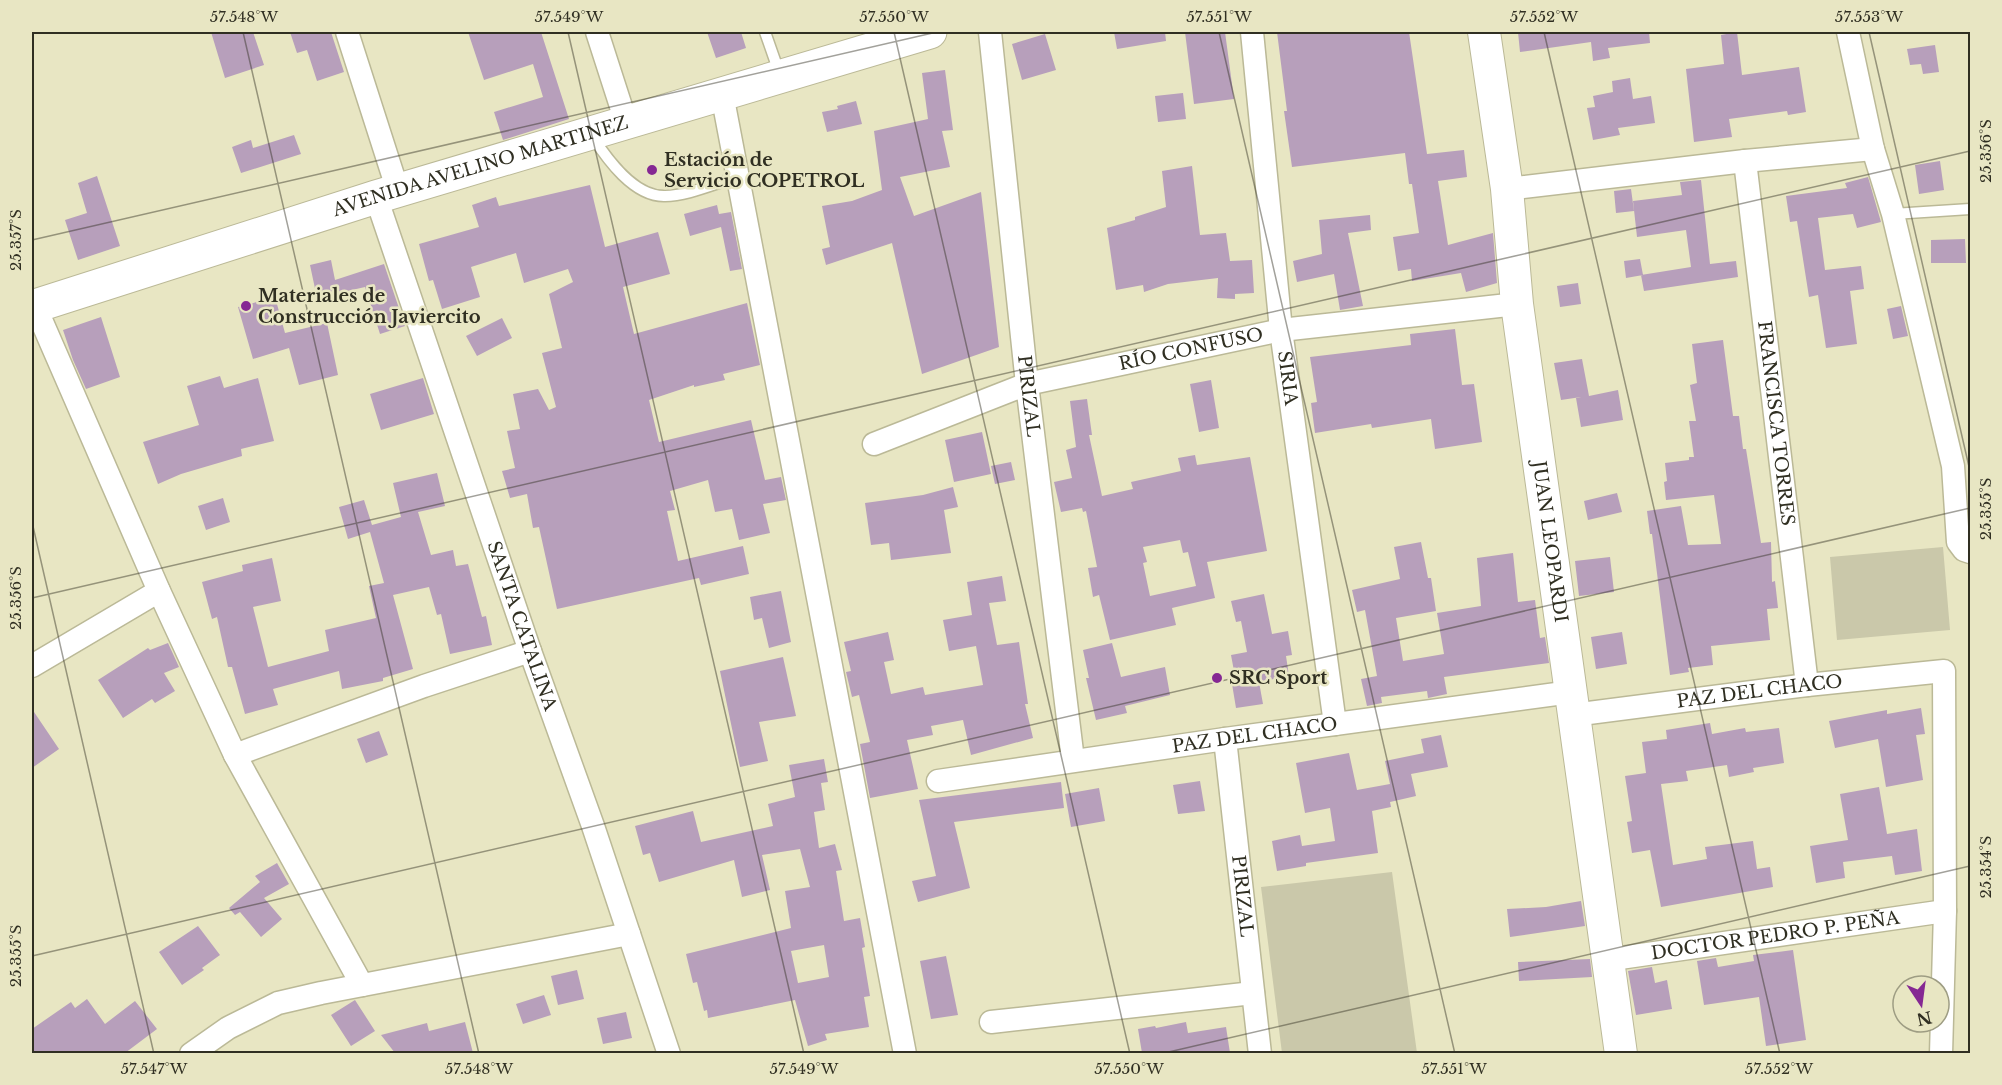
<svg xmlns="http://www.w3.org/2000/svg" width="2002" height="1085" font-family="'Libre Baskerville',serif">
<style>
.green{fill:#cac8aa}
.building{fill:#b79fbb;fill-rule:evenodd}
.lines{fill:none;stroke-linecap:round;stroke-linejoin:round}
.service-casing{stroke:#bbb997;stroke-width:13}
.minor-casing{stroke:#bbb997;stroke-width:25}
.secondary-casing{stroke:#bbb997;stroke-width:34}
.primary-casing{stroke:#bbb997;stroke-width:35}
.service{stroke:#fff;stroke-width:10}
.minor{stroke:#fff;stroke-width:22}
.secondary{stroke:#fff;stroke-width:32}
.primary{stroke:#fff;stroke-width:33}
.ticks{fill:none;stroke:#302f22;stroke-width:1.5;stroke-opacity:0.45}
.poi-dot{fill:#852893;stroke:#e8e6c3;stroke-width:2}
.labels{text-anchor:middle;stroke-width:5;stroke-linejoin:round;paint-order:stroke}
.poi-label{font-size:18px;font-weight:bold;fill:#302f22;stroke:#e8e6c3;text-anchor:start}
.street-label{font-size:18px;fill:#302f22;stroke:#e8e6c3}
.neatline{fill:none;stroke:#302f22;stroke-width:2}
.ticks-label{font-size:15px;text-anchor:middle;fill:#302f22}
</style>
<rect width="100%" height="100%" fill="#e8e6c3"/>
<path class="green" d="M1943,547L1950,630L1837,640L1830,557Z
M1392,872L1417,1053H1282L1261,887Z"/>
<path class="building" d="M211,32H253L264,65L225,78Z
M290,32H331L344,72L317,81L307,50L297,53Z
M468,32H541L569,119L503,140L494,112L543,97L533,64L484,80Z
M707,32H741L746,48L716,58Z
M1114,32H1165L1166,41L1117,49Z
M1185,32H1225L1234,99L1194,104Z
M1277,32H1409L1427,154L1464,150L1467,177L1438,181L1448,245L1493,233L1497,283L1466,292L1461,273L1412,281L1411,269L1398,271L1393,237L1419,233L1412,184H1409L1405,153L1292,167L1284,111H1287Z
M1518,32H1649L1650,43L1608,48L1610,58L1593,61L1591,42L1520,52Z
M1737,32L1742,75L1799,67L1806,112L1788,115L1787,111L1729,119L1732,137L1694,142L1686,69L1724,64L1721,35Z
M1045,34L1056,70L1022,80L1012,44Z
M1935,45L1939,72L1923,74L1921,64L1910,65L1907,49Z
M945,70L953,130L942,131L950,167L900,177L914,216L981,192L999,347L922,374L892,243L826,265L822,249L830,247L822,206L852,201L882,190L874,131L928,119L922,73Z
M1630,78L1633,99L1651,96L1655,123L1618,128L1620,135L1593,140L1587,108L1595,107L1593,96L1613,92L1612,81Z
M1183,93L1186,119L1158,122L1155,96Z
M856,101L862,124L827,132L822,112L838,109L837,106Z
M294,135L301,154L241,173L232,147L251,140L253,148Z
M1940,161L1944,190L1919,194L1915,165Z
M1192,166L1200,235L1226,233L1230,261L1252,260L1254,293L1235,294V299L1217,298L1218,278L1168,284L1144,292L1143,285L1116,290L1107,228L1135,220V217L1166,207L1162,171Z
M97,176L120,246L78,260L65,220L87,213L78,183Z
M1868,177L1881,222L1857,228L1853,214L1818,218L1825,270L1861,266L1864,289L1850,291L1857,344L1826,348L1818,295L1809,297L1797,221L1790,222L1786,196L1847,188L1845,183Z
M1701,180L1710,264L1736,261L1738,277L1644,291L1641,275L1691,267L1686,230L1637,237L1633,201L1682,195L1680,182Z
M590,185L605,247L658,232L670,274L623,287L634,334L747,303L760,365L723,374L725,380L694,387V385L649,400L659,442L751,420L765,480L781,477L786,500L763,504L770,533L739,540L732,509L715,512L708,480L670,491L675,510L667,511L678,561L743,546L749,574L701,585L699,578L557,609L539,527L533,528L527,494L510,498L502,471L515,468L507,431L520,429L513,394L538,389L549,410L556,407L542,353L562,348L549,294L573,282L568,269L524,283L516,253L471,267L480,297L442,309L433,280L429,281L419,244L479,227L472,205L496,197L499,206Z
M1631,189L1634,211L1616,213L1614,191Z
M717,205L719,214L731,212L742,269L730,271L721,227L690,236L684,214Z
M1370,215L1371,230L1348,233L1363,306L1340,310L1334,274L1297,282L1293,261L1322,254L1319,220Z
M1965,239L1966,263H1931V240Z
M1640,259L1643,275L1626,278L1624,261Z
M331,260L335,280L384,264L405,326L380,334L365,287L317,298L310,265Z
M1578,283L1581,304L1560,307L1557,286Z
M275,297L285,333L327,323L338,375L299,385L289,348L253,359L238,307Z
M1901,306L1908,336L1893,339L1887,309Z
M101,317L120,377L86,389L73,360L63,330Z
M502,318L512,338L477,356L466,336Z
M1455,329L1462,385L1474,384L1482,442L1435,449L1431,419L1372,428L1371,424L1315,433L1311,403L1317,402L1310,357L1411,345L1410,334Z
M1723,340L1733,416H1739L1743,449H1746L1761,543L1771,542L1772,582L1775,581L1778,608L1767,609L1770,640L1711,646L1713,665L1688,668L1689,672L1670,675L1652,534H1650L1647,511L1681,506L1688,545L1721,544L1714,495L1666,500L1664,482L1667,481L1665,463L1689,460V457H1694L1689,421H1696L1690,385L1697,383L1692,344Z
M1582,359L1589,396L1618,390L1623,420L1581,427L1576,398L1581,397L1561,400L1554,363Z
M220,376L224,388L258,378L274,441L241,449L242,456L181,474L158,484L143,442L199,425L187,386Z
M423,378L434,414L381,430L370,394Z
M1211,380L1219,428L1199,432L1190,384Z
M1087,399L1092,435H1089L1102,496L1133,489L1131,482L1181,471L1178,458L1195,455L1197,465L1250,457L1267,551L1207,562L1215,598L1172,608L1176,625L1110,640L1099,595L1093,597L1088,568L1097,567L1086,511L1083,512L1082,508L1061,512L1054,482L1072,478L1066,450L1076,447L1070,401ZM1180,540L1183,553L1188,552L1196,586L1150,596L1143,563L1147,562L1143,547Z
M982,432L991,474L954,482L945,440Z
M1011,462L1015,480L995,484L991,466Z
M437,473L445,506L418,512L431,555L453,550L456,566L468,564L482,617L486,616L492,645L450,654L441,614L437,615L429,587L393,595L413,669L383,678V681L342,689L339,671L273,689L278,705L245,714L232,667H228L217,617L212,619L202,582L243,571L242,565L272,558L281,601L253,607L268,667L329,651L325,630L376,618L369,586L384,583L370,532L348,539L339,507L364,500L372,525L401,517L393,483Z
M953,487L958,507L944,510L951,553L891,560L889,543L871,545L865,503L923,495Z
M1617,493L1622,512L1588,520L1584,501Z
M223,498L230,522L206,530L198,506Z
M1421,542L1428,578H1431L1436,611L1396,618L1403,661L1444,654L1437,613L1481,606L1477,558L1513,553L1518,602L1535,600L1540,638L1545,637L1549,663L1444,677L1447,694L1428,698L1427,691L1381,697L1382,703L1367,706L1361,679L1377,676L1365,610L1357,612L1352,590L1400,579L1394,547Z
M1610,557L1614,592L1579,596L1575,561Z
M1002,576L1006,601L989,603L997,645L1019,642L1028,704H1025L1033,738L971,755L963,720L931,726L933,735L907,740L918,789L870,798L860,744L870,742L859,695L852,697L846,672L851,671L844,642L888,632L894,660L884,662L891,694L923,687L925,695L983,685L976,646L949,651L943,620L972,615L967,582Z
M781,591L791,642L769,648L762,618L754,620L750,597Z
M1264,594L1272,634L1288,631L1292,655L1286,656L1289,676L1259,682L1263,704L1236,708L1230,672L1234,671L1231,655L1247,652L1241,621L1236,622L1231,601Z
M1622,632L1627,664L1596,669L1591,637Z
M168,643L179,667L164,673L175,691L155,703L152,699L123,718L98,680L148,648L150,650Z
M1112,643L1121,677L1165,667L1170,695L1125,706L1127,713L1096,720L1086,678H1089L1083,650Z
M783,657L796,716L759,722L768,761L740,767L720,671Z
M1921,708L1925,734L1916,735L1923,780L1886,787L1878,739L1835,748L1829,721L1887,710V714Z
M32,709L59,749L32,768Z
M1710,723L1712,734L1745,728L1746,732L1779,728L1784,763L1753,768L1754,772L1729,777L1727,765L1686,771L1688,781L1661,784L1673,865L1707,859L1705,847L1753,841L1757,869L1770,867L1773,887L1661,907L1650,850L1632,853L1627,822L1632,821L1625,776L1646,773L1642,742L1667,739L1666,730Z
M379,731L388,755L366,763L357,739Z
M1441,735L1448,767L1411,774L1416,796L1390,802L1391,807L1372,811L1378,853L1306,863V866L1277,871L1272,841L1300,835L1302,846L1335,841L1330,808L1305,813L1296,763L1349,753L1357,790L1390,784L1385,761L1424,753L1421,739Z
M824,759L828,782L821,783L825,810L814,812L819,848L835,844L842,870L836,871L844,921L860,918L865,947L862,948L870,996L864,997L869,1027L825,1034L827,1040L808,1046L795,1000L708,1018L707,1010L704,1011L697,982L693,983L686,954L791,928L785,891L810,887L800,849L762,855L770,890L742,897L734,860L659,882L650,853L643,855L635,826L693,811L701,842L773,826L768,804L795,797L789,765ZM824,945L829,977L798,983L791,951Z
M1200,781L1205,811L1178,814L1173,785Z
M1061,782L1064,808L954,822L970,888L918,902L912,881L936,876L919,800Z
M1879,787L1887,834L1917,829L1922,871L1895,875L1892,856L1843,862L1845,878L1816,883L1810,846L1848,840L1840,794Z
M1099,788L1105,821L1071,827L1065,794Z
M277,863L289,884L264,898L282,919L261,937L240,912L235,915L229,908L260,882L255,876Z
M1581,901L1585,926L1510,937L1507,909L1546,907Z
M198,926L220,955L202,968L204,970L182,985L159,952Z
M1793,950L1806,1040L1766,1046L1759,997L1704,1005L1697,961L1716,958L1718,967L1754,961L1753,955Z
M946,956L958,1015L931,1019L920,961Z
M1590,959L1592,977L1519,981L1518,962Z
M1652,967L1655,983L1667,980L1672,1009L1636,1015L1628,971Z
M577,970L584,999L558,1005L551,976Z
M544,995L551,1015L523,1024L516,1004Z
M87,999L105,1024L135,1001L157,1029L125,1053H32V1029L71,1002L75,1008Z
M355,1000L375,1031L351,1046L331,1015Z
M626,1012L632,1038L603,1044L597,1018Z
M465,1022L473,1053H395L381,1035L427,1023L429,1031Z
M1186,1022L1188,1033L1226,1027L1230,1053H1142L1138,1029L1155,1026L1156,1028Z"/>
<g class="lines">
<defs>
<path id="service" d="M765,32L779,72
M592,136C607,159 634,197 665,196C687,196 716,183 738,177
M1893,214L1970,209"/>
<g id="minor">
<path d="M347,32L398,191"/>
<path d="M597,32L626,122"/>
<path id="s1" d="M990,32L1027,384L1073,760"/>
<path id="s2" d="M1252,32L1281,330L1335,724"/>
<path d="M1848,32L1873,149L1893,214L1953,466L1958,542L1964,550L1970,552"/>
<path d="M722,94L905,1054"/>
<path id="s3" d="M1745,161L1807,685"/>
<path d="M1507,189L1745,161L1873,149"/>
<path id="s4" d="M376,197L530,651L593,826L669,1054"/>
<path d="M35,306L159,591L235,755L362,985"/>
<path id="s5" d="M874,444L1027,384L1281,330L1517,304"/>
<path d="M32,666L159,591"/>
<path id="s6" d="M1573,715L1807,685L1944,671L1945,911L1941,1054"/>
<path id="s7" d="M1225,739L1260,1054"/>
<path d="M235,755L424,686L530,651"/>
<path id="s8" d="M938,781L1225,739L1571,692"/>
<path id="s9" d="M1606,960L1945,911"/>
<path d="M991,1022L1253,993"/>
<path d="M191,1054L228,1028L278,1003L321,993L629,934"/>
</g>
<g id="secondary">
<path id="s10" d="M1484,32L1507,189L1517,304L1621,1054"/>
</g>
<g id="primary">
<path id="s11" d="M32,307L376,197L930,32"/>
</g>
</defs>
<use href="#service" class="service-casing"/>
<use href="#minor" class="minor-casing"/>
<use href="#secondary" class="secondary-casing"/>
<use href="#primary" class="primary-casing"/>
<use href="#service" class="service"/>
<use href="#minor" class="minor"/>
<use href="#secondary" class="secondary"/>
<use href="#primary" class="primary"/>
</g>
<path class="ticks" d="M243,32L479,1054M568,32L804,1054M894,32L1130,1054M1219,32L1455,1054M1544,32L1780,1054M1869,32L1970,471M32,240L937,32M32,522L154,1054M32,598L1970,151M32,956L1970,508M1160,1054L1970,866"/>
<g class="poi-dot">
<circle cx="652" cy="170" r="6"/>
<circle cx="246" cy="306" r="6"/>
<circle cx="1217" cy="678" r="6"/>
</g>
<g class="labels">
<g class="poi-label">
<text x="664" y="166">Estación de<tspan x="664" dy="21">Servicio COPETROL</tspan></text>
<text x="258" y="302">Materiales de<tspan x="258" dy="21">Construcción Javiercito</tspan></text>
<text x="1229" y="684">SRC Sport</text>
</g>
<g class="street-label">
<text dy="6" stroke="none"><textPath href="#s11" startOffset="470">AVENIDA AVELINO MARTINEZ</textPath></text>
<text dy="6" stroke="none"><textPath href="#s5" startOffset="332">RÍO CONFUSO</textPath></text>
<text dy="6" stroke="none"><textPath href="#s2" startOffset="348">SIRIA</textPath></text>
<text dy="6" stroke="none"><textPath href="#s1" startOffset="366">PIRIZAL</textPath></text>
<text dy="6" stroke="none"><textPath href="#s3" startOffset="264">FRANCISCA TORRES</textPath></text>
<text dy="6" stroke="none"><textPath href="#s10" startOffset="514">JUAN LEOPARDI</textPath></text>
<text dy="6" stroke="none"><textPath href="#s4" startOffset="453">SANTA CATALINA</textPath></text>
<text dy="6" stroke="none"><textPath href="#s6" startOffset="188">PAZ DEL CHACO</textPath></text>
<text dy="6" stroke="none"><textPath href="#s8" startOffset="320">PAZ DEL CHACO</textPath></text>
<text dy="6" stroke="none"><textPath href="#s7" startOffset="158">PIRIZAL</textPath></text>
<text dy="6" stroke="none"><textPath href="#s9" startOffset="171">DOCTOR PEDRO P. PEÑA</textPath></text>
</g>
</g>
<rect width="2002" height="1085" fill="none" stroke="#e8e6c3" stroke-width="66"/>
<g transform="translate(1921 1004) rotate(167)"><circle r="28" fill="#e8e6c3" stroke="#9e9d83" stroke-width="1.5"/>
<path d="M0-4.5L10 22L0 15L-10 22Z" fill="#852893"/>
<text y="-9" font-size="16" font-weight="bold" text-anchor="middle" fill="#302f22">N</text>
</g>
<rect x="33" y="33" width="1936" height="1019" class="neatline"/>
<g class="ticks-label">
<text x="244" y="22">57.548°W</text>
<text x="569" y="22">57.549°W</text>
<text x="894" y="22">57.550°W</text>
<text x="1219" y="22">57.551°W</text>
<text x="1544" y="22">57.552°W</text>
<text x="1869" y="22">57.553°W</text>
<text transform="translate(1986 151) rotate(-90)" y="5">25.356°S</text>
<text transform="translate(16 240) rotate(-90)" y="5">25.357°S</text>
<text transform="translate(1986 509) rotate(-90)" y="5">25.355°S</text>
<text transform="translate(16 598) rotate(-90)" y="5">25.356°S</text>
<text transform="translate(1986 867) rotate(-90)" y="5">25.354°S</text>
<text transform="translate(16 956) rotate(-90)" y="5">25.355°S</text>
<text x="154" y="1074">57.547°W</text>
<text x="479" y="1074">57.548°W</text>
<text x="804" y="1074">57.549°W</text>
<text x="1129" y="1074">57.550°W</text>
<text x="1454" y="1074">57.551°W</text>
<text x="1779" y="1074">57.552°W</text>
</g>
</svg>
